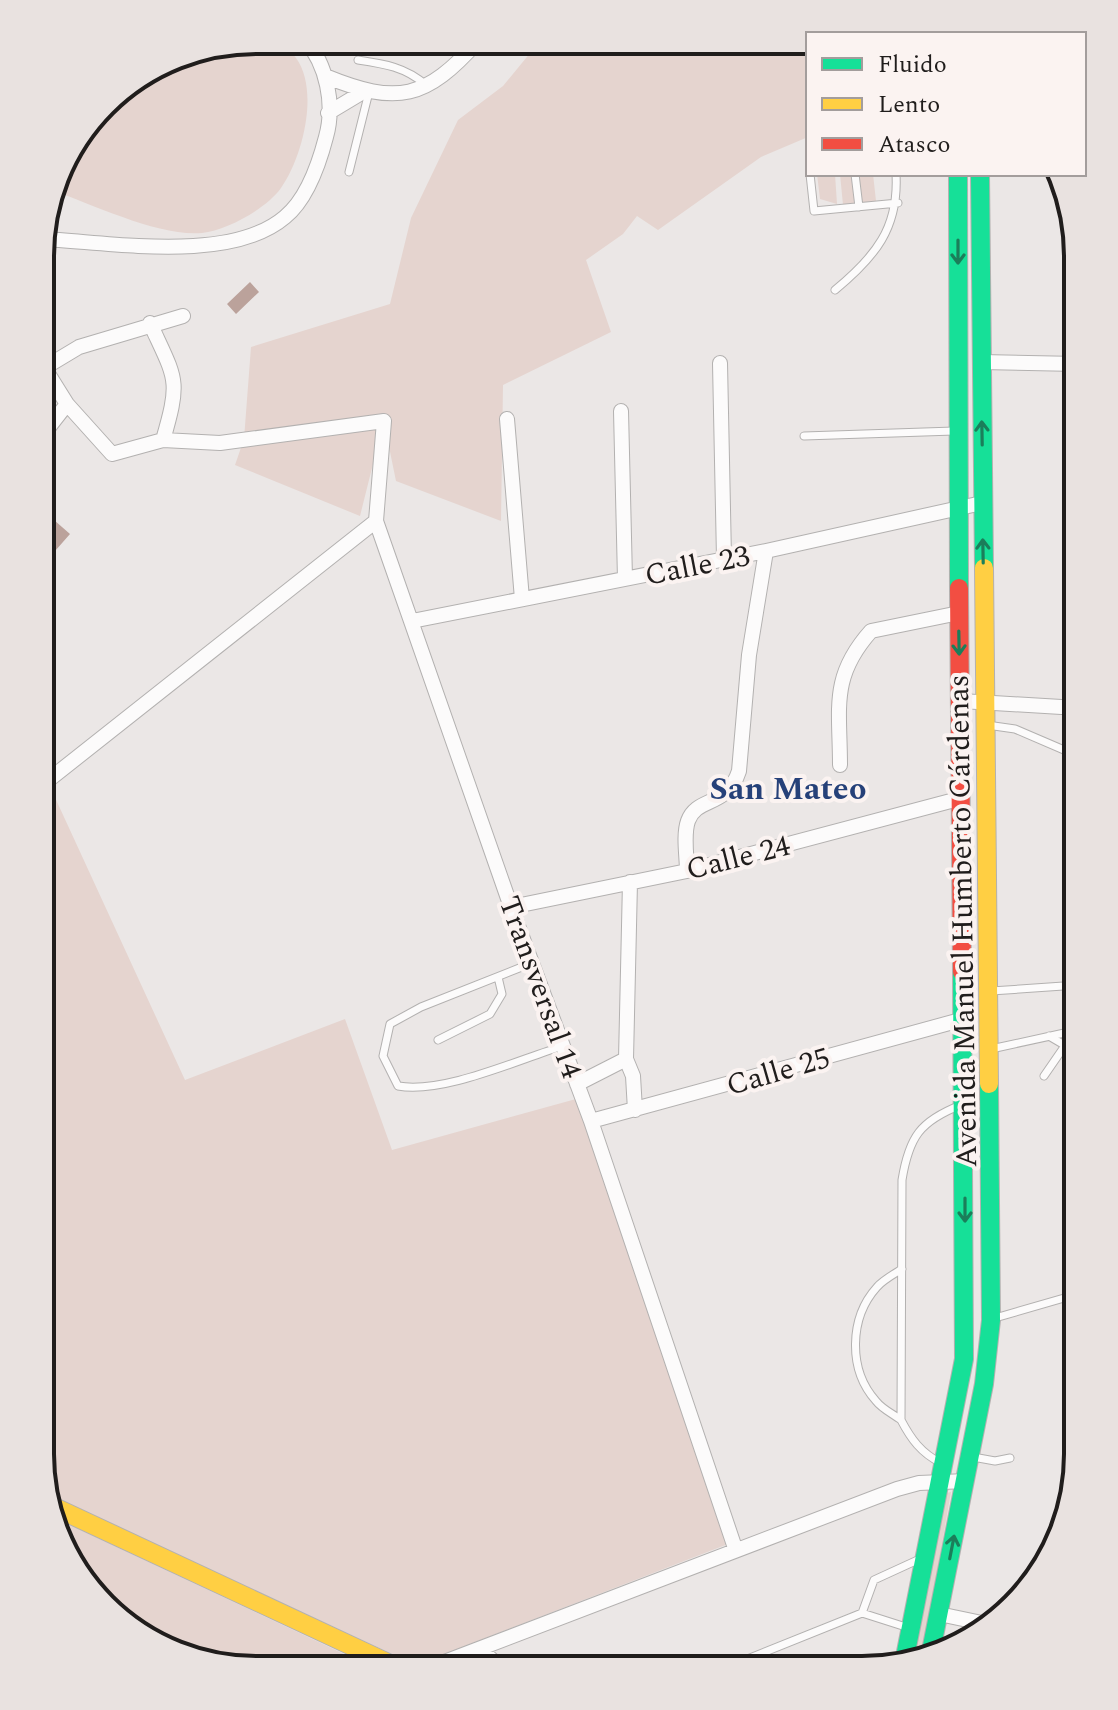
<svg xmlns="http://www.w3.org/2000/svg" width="1118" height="1710" font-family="Spectral,serif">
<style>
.green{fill:#e5d4cf}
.water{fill:#bba29b}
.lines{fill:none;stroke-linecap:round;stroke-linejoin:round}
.lane-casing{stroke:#b3b1b0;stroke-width:9}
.street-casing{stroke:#b3b1b0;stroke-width:16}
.fast-casing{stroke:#b3b1b0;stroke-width:20}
.slow-casing{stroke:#b3b1b0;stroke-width:20}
.jam-casing{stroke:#b3b1b0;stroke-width:20}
.lane{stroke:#fcfbfb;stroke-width:7}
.street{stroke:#fcfbfb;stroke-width:14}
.fast{stroke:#16e098;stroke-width:18}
.slow{stroke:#ffcf43;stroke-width:18}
.jam{stroke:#f24e42;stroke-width:18}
.oneway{stroke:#1b7e5a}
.labels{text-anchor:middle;stroke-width:8;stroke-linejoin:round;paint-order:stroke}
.street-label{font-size:30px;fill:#201d1c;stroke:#fbf3f1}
.neighbourhood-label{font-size:32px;font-weight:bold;fill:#264179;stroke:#fbf3f1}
.rim{fill:none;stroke:#201d1c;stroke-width:4}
</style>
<rect width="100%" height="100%" fill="#ebe7e6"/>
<path class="green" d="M256,40C331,40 310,147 281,188C266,209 227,230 202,233C160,237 94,205 54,191L69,148L114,93L186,52Z
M540,41L808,42V137L761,157L658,230L637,216L623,234L586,260L611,332L503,385L501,521L396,481L386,432H381L360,516L235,465L244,439L251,347L390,304L411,218L458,120L503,86Z
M817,174H835L837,204L820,199Z
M840,174H873L876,201L843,205Z
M52,791L185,1080L345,1019L392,1150L576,1099L728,1544L416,1665L48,1494L40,1454L41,808Z
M951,1492L922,1658L913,1660L946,1493Z
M53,1517L376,1669L228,1668L125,1626L57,1537Z"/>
<path class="water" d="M250,282L259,292L236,314L227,304Z
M54,520L70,534L48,559L41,554V534Z"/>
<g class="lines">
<defs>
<path id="lane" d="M358,60C385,64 405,67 426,85
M349,172L369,92
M810,174L814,211L898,203
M855,174L859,207
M835,290C875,257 899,228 896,174
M804,436L954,431
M987,725L1015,729L1078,756
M532,963L421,1007L390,1024L383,1056L398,1086C444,1094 517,1060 563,1046
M991,991L1078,985
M1049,1036L1078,1053
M438,1040L490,1014L502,994L498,977
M991,1049L1078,1030
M1044,1076L1064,1047
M995,1318L1078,1294
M901,1420C893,1414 882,1409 876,1401C848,1370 849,1318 877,1287C883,1280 894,1274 902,1269
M973,1457L995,1461L1010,1458
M941,1463C921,1453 911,1439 901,1420L902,1180C909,1137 920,1121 961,1105
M862,1613L909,1628
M720,1670L862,1613L874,1580L922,1558"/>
<path id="street" d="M325,76C398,106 426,99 478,41
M328,113L363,92
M42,239C110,242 230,264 285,217C307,199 319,164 326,137C335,105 327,64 305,40
M150,323C176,380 181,378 163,440
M981,362L1078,364
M720,363L724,558
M42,364L67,404L112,454L163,440L220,443L384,421L376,521L511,907L591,1121L735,1548
M44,368L79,347L183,316
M621,411L625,579
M507,419L522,599
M42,436L67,404
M412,621L766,551L982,503
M961,701L1078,708
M840,765C840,708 830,677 871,631L959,613
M41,786L376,521
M687,871C687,857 683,835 688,821C697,796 727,808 739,771L749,655L766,551
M630,882L626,1059L633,1076L635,1110
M511,907L687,871L962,798
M577,1084L626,1059
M591,1121L964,1019
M939,1614L982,1623
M480,1649L502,1669
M426,1669L897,1489L919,1483L966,1481"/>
<path id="fast" d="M958,174L959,588
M980,174L984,568
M930,1656L984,1384L991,1320L989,1084
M904,1662L964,1359L962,972"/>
<path id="slow" d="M984,568L989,1084
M50,1505L401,1669"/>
<path id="jam" d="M959,588L962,972"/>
</defs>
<use href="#lane" class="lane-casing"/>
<use href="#street" class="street-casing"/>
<use href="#fast" class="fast-casing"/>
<use href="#slow" class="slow-casing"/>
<use href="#jam" class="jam-casing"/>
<use href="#lane" class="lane"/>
<use href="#street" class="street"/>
<use href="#fast" class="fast"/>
<use href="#slow" class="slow"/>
<use href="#jam" class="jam"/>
</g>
<defs><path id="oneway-shaft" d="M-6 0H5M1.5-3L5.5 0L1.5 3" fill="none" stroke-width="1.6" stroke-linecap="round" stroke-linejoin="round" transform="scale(2)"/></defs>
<g class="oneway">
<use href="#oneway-shaft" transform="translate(958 252) rotate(90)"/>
<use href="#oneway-shaft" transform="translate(982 433) rotate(-91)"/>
<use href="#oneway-shaft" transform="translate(983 551) rotate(-91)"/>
<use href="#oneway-shaft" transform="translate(959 643) rotate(89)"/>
<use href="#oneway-shaft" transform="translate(965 1210) rotate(90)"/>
<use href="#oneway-shaft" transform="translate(952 1547) rotate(-79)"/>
</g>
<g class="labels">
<g class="street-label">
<text transform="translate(697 565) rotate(-11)" y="10">Calle 23</text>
<text transform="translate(738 857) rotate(-14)" y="10">Calle 24</text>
<text transform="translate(962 921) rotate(-91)" y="10">Avenida Manuel Humberto Cárdenas</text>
<text transform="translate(541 987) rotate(70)" y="10">Transversal 14</text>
<text transform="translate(778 1071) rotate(-16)" y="10">Calle 25</text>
</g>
<g class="neighbourhood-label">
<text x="788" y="799">San Mateo</text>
</g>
</g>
<path d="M0 0H1118V1710H0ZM256 54H862A202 202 0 0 1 1064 256V1454A202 202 0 0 1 862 1656H256A202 202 0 0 1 54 1454V256A202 202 0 0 1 256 54Z" fill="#e9e2e0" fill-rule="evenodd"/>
<path class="rim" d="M256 54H862A202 202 0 0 1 1064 256V1454A202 202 0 0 1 862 1656H256A202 202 0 0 1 54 1454V256A202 202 0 0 1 256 54Z"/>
<rect x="806" y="32" width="280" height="144" fill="#fbf3f1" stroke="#a39d9c" stroke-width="2"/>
<rect x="822" y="58" width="40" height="12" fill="#16e098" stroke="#a39d9c" stroke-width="2"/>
<text x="878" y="72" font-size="24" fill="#201d1c">Fluido</text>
<rect x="822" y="98" width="40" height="12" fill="#ffcf43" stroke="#a39d9c" stroke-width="2"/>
<text x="878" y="112" font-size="24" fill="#201d1c">Lento</text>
<rect x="822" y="138" width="40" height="12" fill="#f24e42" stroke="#a39d9c" stroke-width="2"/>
<text x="878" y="152" font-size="24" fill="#201d1c">Atasco</text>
</svg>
